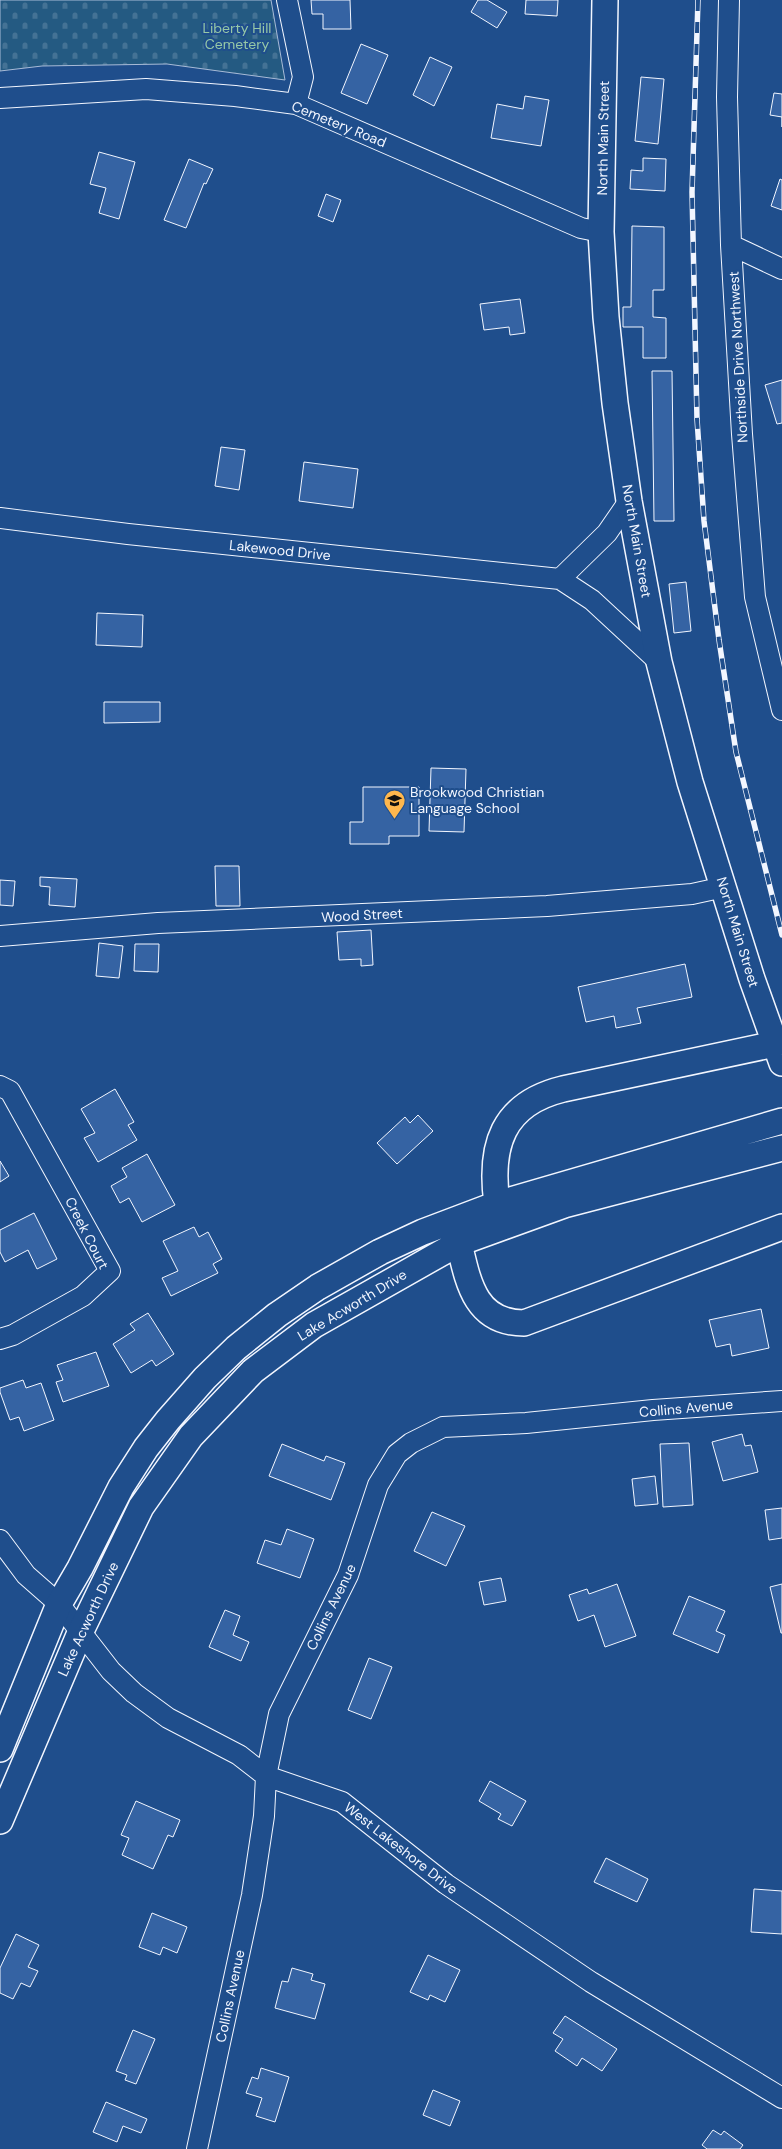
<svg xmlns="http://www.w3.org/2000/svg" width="782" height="2149" font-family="'DM Sans',sans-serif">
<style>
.cemetery{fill:url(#cemetery-stones);stroke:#a8bbd7}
.building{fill:#3563a3;stroke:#f2f6ff}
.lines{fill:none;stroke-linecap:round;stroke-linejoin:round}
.minor-casing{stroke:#f2f6ff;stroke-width:22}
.major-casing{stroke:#f2f6ff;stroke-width:28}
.minor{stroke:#1f4e8c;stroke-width:20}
.major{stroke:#1f4e8c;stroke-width:25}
.rail-casing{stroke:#f2f6ff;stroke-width:5.5}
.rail{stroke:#1f4e8c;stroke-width:4;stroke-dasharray:11;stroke-linecap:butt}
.labels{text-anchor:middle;stroke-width:4;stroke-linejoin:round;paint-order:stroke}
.park-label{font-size:14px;fill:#97c8a6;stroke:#1f4e8c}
.street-label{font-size:14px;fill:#f2f6ff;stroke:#1f4e8c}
.poi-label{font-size:14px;fill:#f2f6ff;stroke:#1f4e8c;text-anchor:start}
</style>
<defs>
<pattern id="cemetery-stones" width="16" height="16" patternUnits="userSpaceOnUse" patternTransform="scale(1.25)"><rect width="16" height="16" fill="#245a82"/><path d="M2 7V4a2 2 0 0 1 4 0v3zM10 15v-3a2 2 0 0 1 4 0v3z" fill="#447295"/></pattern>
</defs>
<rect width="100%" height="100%" fill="#1f4e8c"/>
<path class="cemetery" d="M0,0H271L285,80L167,64L42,66L0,71Z"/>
<path class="building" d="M311,0H350L351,29H323V14H312Z
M478,0H487L507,12L497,28L471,12Z
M526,0H558L557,16L525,14Z
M361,44L388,55L367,104L341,93Z
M430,57L452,67L434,106L413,95Z
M641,77L664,79L658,144L635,141Z
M774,93L782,94V127V117L770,115Z
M525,96L549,100L541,146L491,138L497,104L523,109Z
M99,152L135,162L119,219L99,213L106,188L90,184Z
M643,158L666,159L665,191L630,189L631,170L643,171Z
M189,159L213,169L206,184L204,183L186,228L164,220Z
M780,179L782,180V210L771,206Z
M326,194L341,200L333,222L318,216Z
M632,226L664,227V290H653V317L666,318V358H643V327H623V307H631Z
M520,299L525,333L510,335L509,327L484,330L480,304Z
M652,371H672L674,521H654Z
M782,380V423L777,424L765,385Z
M221,447L245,450L239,490L215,486Z
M304,462L358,469L353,508L299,501Z
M686,582L691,631L674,633L669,584Z
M97,613L143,615L142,647L96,645Z
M104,702H160V722L104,723Z
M431,768L466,769L464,832L429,831Z
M363,787H419V836H389V844H350V822H363Z
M215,866H239L240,906H216Z
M40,877L77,879L75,907L49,905L50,887L40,886Z
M0,880L15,881L13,906L0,905Z
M371,930L373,965L361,966V959L339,960L337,932Z
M99,943L123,946L119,978L96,976Z
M135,944H159L158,972L134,971Z
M685,964L692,997L637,1008L641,1023L616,1028L614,1016L586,1022L578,987Z
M115,1089L134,1122L128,1125L137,1140L98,1162L84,1138L95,1133L81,1109Z
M418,1115L433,1131L397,1164L377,1143L405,1117L410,1123Z
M147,1154L175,1205L142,1222L129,1198L120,1203L111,1186L127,1177L122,1168Z
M0,1161L9,1176L0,1182Z
M34,1213L57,1259L37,1269L28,1250L5,1262L0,1252V1230Z
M194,1227L199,1237L208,1232L222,1259L213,1264L218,1273L171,1296L162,1278L178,1271L163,1241Z
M761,1309L769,1348L732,1356L730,1344L716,1347L709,1320Z
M148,1313L174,1354L156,1366L152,1360L131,1373L113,1344L135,1330L130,1324Z
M96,1352L109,1386L63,1402L56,1382L63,1380L57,1365Z
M23,1380L26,1388L41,1383L54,1420L24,1431L19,1417L10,1420L0,1392V1388Z
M742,1434L745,1446L751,1445L758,1472L723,1481L712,1442Z
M689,1443L693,1505L663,1507L660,1444Z
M282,1444L324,1461L326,1456L345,1463L331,1500L269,1476Z
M655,1476L658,1504L635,1506L632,1479Z
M782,1508V1538L769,1540L765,1510Z
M432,1512L465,1526L446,1566L414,1551Z
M287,1529L314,1539L300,1578L257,1563L265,1540L281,1545Z
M501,1578L506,1601L484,1605L479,1582Z
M617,1584L636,1636L605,1647L594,1615L578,1621L569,1595L587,1589L589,1594Z
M782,1584V1633H781L770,1587Z
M689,1596L725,1611L716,1631L725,1635L718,1653L673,1634Z
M225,1610L240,1616L233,1635L249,1642L241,1661L209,1647Z
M369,1658L392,1667L371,1719L348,1710Z
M490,1781L526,1801L512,1826L498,1819L501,1814L479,1801Z
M136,1801L180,1820L173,1837L168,1835L153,1869L122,1855L129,1838L121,1835Z
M606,1858L648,1879L637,1902L594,1882Z
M754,1889L782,1891V1934L751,1932Z
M152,1913L187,1927L177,1953L163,1947L160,1955L139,1947Z
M16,1934L39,1945L28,1967L38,1971L30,1987L21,1983L13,1999L0,1993V1968Z
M428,1955L460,1970L445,2002L430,1995L428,2000L410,1992Z
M292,1968L313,1974L311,1980L325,1984L315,2019L275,2008L282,1981L288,1982Z
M565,2016L617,2049L602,2071L582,2058L577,2066L555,2051L563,2039L553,2033Z
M133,2030L155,2039L136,2084L125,2080L127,2075L116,2071Z
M261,2068L289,2077L275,2122L256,2116L262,2098L246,2093L252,2077L258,2079Z
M433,2090L460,2101L450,2126L423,2115Z
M106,2102L147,2119L141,2133L123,2126L117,2142L93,2132Z
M713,2130L721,2135L724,2131L743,2145L740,2149H707L702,2145Z"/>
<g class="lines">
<defs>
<path id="minor" d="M287,0L303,77L296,104
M729,0L727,97L731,245L742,434L755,597L782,710
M0,98L146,89L235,96L296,104L581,228L601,232
M731,245L782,269
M0,518L128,534L560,579L592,600L659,662
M560,579L607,533L629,501
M0,936L158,923L547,906L692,894L724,887
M0,1086L10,1091L110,1271L83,1296L13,1335L0,1339
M0,1540L26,1575L59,1604L111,1671L134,1693L168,1718L239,1755L266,1776L342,1802L446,1884L591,1982L782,2098
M197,2149L252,1895L264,1816L266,1776L279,1714L348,1575L378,1485L397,1454L411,1443L443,1427L526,1423L653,1410L782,1401"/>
<path id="major" d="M605,0L601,232L606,317L615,403L629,501L659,662L690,782L752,979L782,1063
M497,1204C489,1146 502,1104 563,1089L775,1044
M459,1243C468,1282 475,1323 524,1323L782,1227
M0,1749L59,1604L80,1568L121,1487L146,1448L168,1420L205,1378L236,1348L277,1315L318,1287L380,1252L423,1232L497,1204L782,1121
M0,1821L80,1633L141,1507L191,1436L253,1371L314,1325L459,1243L564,1205L782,1148"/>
</defs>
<use href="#minor" class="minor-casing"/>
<use href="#major" class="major-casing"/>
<use href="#minor" class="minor"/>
<use href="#major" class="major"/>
<defs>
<path id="rail" d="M698,0L692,192L697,419L704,521L719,640L736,752L782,935"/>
</defs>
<use href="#rail" class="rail-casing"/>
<use href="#rail" class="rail"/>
</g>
<defs>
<symbol id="school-pin" viewBox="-11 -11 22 30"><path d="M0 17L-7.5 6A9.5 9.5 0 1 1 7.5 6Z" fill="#ffb74d" stroke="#1f4e8c"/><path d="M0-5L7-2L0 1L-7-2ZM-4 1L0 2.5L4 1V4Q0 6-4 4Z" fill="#111"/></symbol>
</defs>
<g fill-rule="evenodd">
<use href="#school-pin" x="382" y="788" width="25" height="34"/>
</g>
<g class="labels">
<g class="park-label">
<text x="237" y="33">Liberty Hill<tspan x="237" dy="16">Cemetery</tspan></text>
</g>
<g class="street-label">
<text transform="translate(339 124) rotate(22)" y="5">Cemetery Road</text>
<text transform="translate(603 138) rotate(-89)" y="5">North Main Street</text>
<text transform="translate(738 357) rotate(-93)" y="5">Northside Drive Northwest</text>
<text transform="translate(637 541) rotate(80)" y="5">North Main Street</text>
<text transform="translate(280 550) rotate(6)" y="5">Lakewood Drive</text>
<text transform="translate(362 915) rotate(-3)" y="5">Wood Street</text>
<text transform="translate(738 932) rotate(73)" y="5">North Main Street</text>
<text transform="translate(87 1233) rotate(63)" y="5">Creek Court</text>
<text transform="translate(352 1305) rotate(-31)" y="5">Lake Acworth Drive</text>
<text transform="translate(686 1408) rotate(-5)" y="5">Collins Avenue</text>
<text transform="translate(331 1607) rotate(-64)" y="5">Collins Avenue</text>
<text transform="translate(88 1619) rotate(-65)" y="5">Lake Acworth Drive</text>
<text transform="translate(401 1848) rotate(38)" y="5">West Lakeshore Drive</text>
<text transform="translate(230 1996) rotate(-78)" y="5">Collins Avenue</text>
</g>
<g class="poi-label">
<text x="410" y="797">Brookwood Christian<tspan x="410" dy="16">Language School</tspan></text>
</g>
</g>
</svg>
